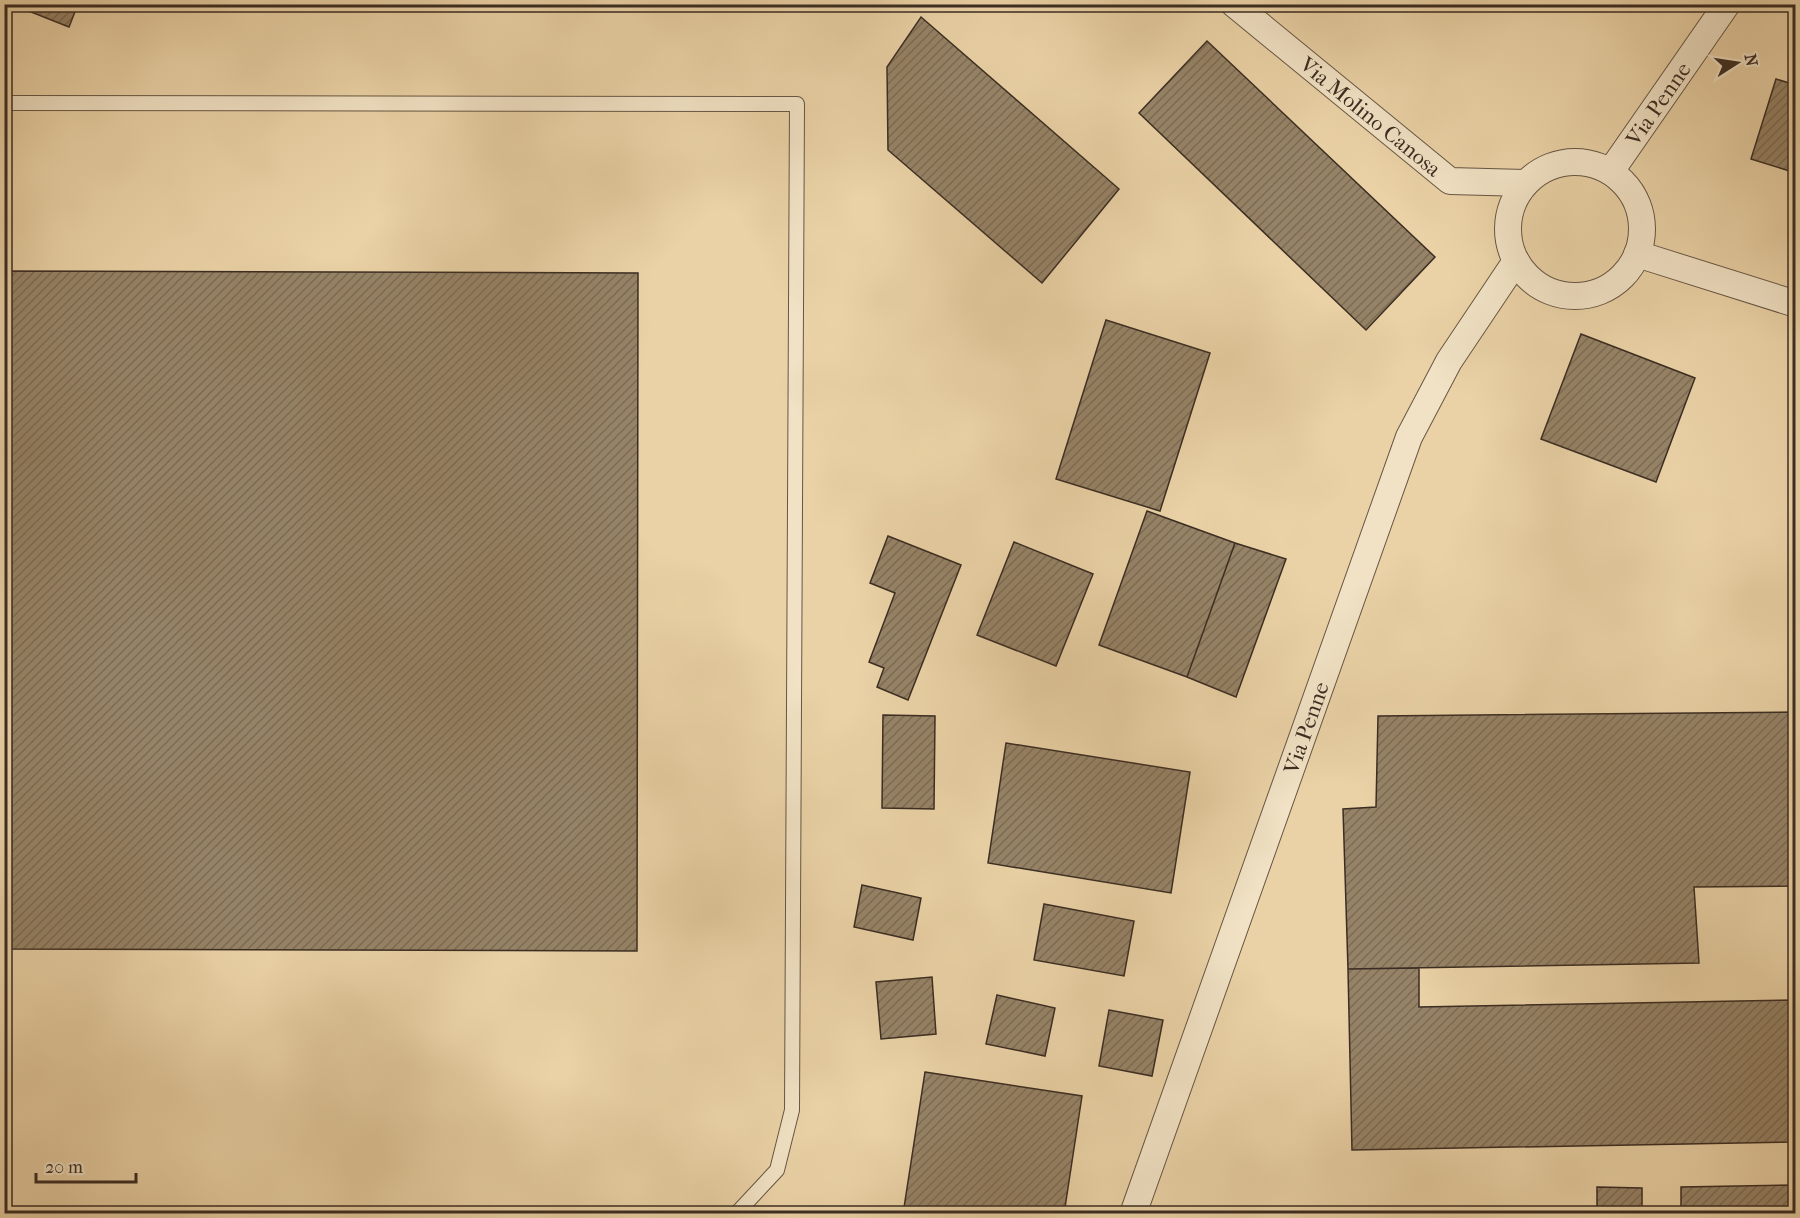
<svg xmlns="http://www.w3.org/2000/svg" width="1800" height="1218" font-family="'IM FELL French Canon',serif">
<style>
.building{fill:url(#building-hatch);stroke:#3b2d23;stroke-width:1.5}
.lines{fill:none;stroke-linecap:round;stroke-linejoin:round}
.service-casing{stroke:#675644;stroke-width:16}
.minor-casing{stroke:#675644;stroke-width:28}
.service{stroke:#f1e2c5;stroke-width:14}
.minor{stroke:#f1e2c5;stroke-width:26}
.labels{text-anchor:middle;stroke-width:4.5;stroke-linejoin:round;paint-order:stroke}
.street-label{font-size:22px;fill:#3b2d23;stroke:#f1e2c5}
</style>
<defs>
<pattern id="building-hatch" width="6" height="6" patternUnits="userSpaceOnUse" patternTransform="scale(1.5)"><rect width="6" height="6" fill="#968367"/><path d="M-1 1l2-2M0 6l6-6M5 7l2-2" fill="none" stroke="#7c6c54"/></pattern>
</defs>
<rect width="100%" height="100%" fill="#ead2a6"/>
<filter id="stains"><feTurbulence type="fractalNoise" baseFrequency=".00333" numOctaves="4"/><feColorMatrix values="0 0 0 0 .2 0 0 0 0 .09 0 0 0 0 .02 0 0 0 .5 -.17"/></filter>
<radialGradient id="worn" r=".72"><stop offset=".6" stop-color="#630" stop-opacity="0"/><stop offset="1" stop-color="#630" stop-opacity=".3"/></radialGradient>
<path class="building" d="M11,4H78L69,27Z
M921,17L1119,189L1042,283L888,150L887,67Z
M1207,41L1435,257L1366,330L1139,113Z
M1776,79L1796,85V173L1751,159Z
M4,271L638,273L637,951L4,949Z
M1106,320L1210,353L1160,511L1056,479Z
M1581,334L1695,378L1656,482L1541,439Z
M1147,511L1235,543L1187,677L1099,645Z
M888,536L961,565L908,700L877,687L884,668L869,662L895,593L870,583Z
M1014,542L1093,574L1056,666L977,635Z
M1235,543L1286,559L1236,697L1187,677Z
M1796,712V886L1694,887L1699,963L1348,969L1343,809L1376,807L1378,716Z
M883,715L935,716L934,809L882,808Z
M1006,743L1190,772L1171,893L988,863Z
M862,885L921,898L913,940L854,927Z
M1044,904L1134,921L1124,976L1034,960Z
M1419,968V1007L1796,1000V1142L1352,1150L1348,969Z
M932,977L936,1034L881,1039L876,982Z
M997,995L1055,1008L1045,1056L986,1044Z
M1109,1010L1163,1020L1152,1076L1099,1066Z
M925,1072L1082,1096L1064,1214H903Z
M1796,1185V1214H1681V1187Z
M1597,1187L1642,1188V1214H1597Z"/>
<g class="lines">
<defs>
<path id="service" d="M4,103L797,104L792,1110L777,1170L736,1214"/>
<g id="minor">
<path id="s1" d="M1234,4L1450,181L1525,183"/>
<circle cx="1575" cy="229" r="67"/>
<path id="s2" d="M1611,171L1727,4"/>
<path d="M1637,254L1796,304"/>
<path id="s3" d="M1133,1214L1409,437L1449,361L1516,261"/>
</g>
</defs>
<use href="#service" class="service-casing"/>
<use href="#minor" class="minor-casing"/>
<use href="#service" class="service"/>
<use href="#minor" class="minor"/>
</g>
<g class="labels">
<g class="street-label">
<text dy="8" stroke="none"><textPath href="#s2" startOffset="82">Via Penne</textPath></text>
<text dy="8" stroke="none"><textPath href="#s1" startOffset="177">Via Molino Canosa</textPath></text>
<text dy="8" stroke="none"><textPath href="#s3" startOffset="516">Via Penne</textPath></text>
</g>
</g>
<rect width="1800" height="1218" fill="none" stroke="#ead2a6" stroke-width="24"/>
<rect x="6" y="6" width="1788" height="1206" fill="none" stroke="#3b2d23" stroke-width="3"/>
<rect x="12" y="12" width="1776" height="1194" fill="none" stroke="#3b2d23" stroke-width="1.5"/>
<g transform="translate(1737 63) rotate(78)" stroke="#f1e2c5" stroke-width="4.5" paint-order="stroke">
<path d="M0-4.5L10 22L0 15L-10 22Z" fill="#3b2d23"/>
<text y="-9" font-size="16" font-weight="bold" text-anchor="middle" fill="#3b2d23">N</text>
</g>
<path d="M36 1173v9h100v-9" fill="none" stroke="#3b2d23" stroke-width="3"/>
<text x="45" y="1173" font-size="18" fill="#3b2d23" stroke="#f1e2c5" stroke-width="4.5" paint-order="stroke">20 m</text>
<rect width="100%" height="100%" filter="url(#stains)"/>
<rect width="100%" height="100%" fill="url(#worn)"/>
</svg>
